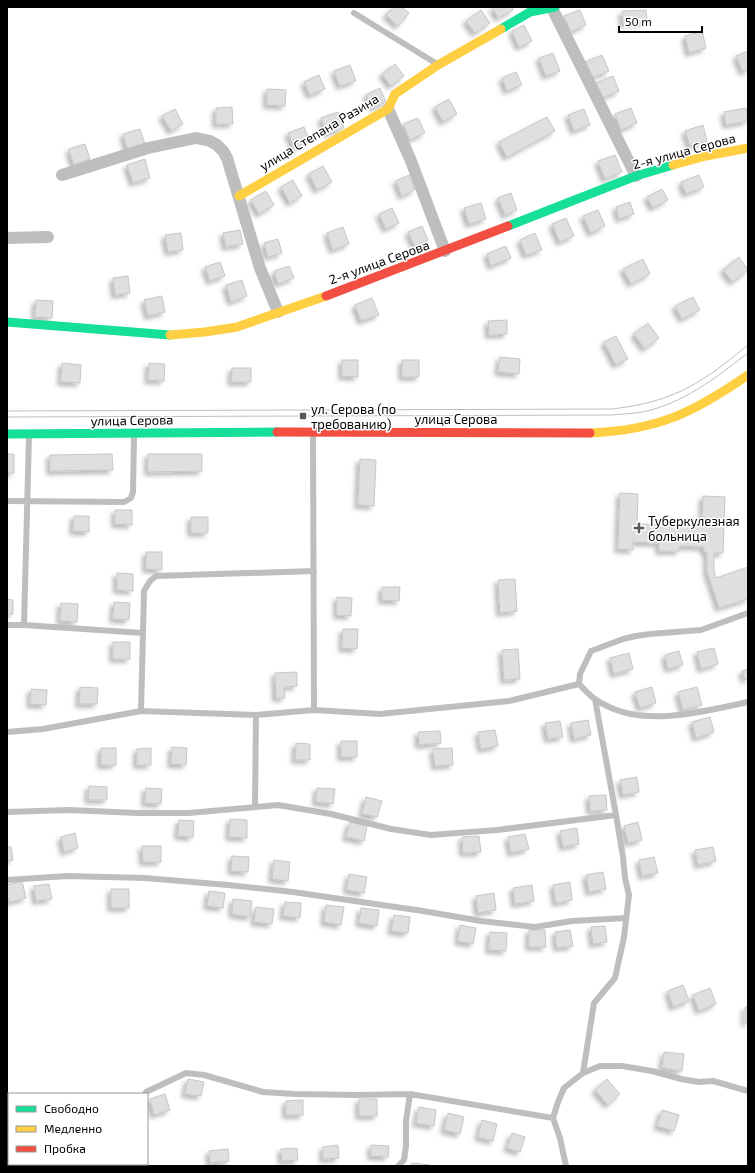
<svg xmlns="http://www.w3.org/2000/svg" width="755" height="1173" font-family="'Exo 2',sans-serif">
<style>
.building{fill:#dfdfdf;stroke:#c7c7c7;filter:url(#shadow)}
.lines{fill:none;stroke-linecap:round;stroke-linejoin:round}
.lane{stroke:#bebebe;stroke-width:6}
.street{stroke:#bebebe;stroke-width:12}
.fast{stroke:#16e098;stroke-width:9}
.slow{stroke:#ffcf43;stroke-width:9}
.jam{stroke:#f24e42;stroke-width:9}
.tram{stroke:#bebebe;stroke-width:1}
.poi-dot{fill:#595959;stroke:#fff;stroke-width:1.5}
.labels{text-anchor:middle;stroke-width:3;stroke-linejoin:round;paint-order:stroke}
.street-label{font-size:13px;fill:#000;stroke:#fff}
.poi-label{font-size:13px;fill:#000;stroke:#fff;text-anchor:start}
</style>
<defs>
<filter id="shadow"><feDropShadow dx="-3.5" dy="3.5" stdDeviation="2" flood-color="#0004"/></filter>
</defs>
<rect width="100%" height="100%" fill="#fff"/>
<path class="building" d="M394,7H402L409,13L398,26L386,15Z
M492,7H512L513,10L498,18Z
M481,10L490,23L475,33L466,21Z
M580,10L586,25L571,32L564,16Z
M646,10L647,22L623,24L622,11Z
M524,25L532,41L519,47L512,31Z
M702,31L706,48L689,53L685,36Z
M748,51V70L743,72L736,56Z
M553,53L560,71L546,76L539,58Z
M602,55L609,71L592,78L585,62Z
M395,64L404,76L391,86L382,74Z
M350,65L356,81L340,86L334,71Z
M516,72L522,85L507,91L502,78Z
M319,75L325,89L310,95L304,82Z
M613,76L619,91L602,98L596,83Z
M380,88L386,102L373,108L366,95Z
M267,89L286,90L285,106L267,105Z
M449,99L457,114L443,122L435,107Z
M232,107L233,124H216V108Z
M631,108L637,123L621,130L615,114Z
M746,108L748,121L726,125L724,112Z
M175,109L183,124L171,131L162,116Z
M584,109L590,125L574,131L568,115Z
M338,112L344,128L327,134L321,118Z
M547,117L555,131L507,157L499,142Z
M418,118L425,133L410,140L403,124Z
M703,125L707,141L690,146L685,131Z
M304,127L310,141L294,148L288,133Z
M140,129L145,144L128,150L123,134Z
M85,144L90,159L74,165L69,149Z
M615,155L622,172L605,179L598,161Z
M145,159L150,178L133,183L127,165Z
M323,166L332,182L317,190L309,174Z
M409,175L415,190L402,196L396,181Z
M699,175L704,187L686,194L681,182Z
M293,180L302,196L290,203L281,187Z
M662,189L668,200L653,208L647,197Z
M266,191L274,205L259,214L251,200Z
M511,193L517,210L505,215L498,198Z
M630,202L634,214L619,219L616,207Z
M481,203L486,219L469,224L464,208Z
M392,208L399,223L386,229L379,214Z
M598,210L605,226L591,233L583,216Z
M566,218L574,236L560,242L552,224Z
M422,226L428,240L415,246L408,232Z
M343,227L349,244L333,250L327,233Z
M240,230L243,244L226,247L223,233Z
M181,233L183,250L168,252L165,235Z
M535,233L542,250L526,255L520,240Z
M278,239L282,253L268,257L264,243Z
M506,246L511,258L491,266L487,254Z
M739,257L748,270L733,282L723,270Z
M643,259L650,274L631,284L623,269Z
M220,262L225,276L210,281L205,267Z
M289,266L294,278L278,284L274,271Z
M128,276L130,293L115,295L113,278Z
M242,280L247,296L231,302L226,285Z
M162,296L165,312L148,316L144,300Z
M693,297L700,310L682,319L675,306Z
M372,298L379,315L361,321L355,305Z
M36,300L53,301L52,318L35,317Z
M507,320V334L489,335L488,321Z
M648,323L659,338L645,349L634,334Z
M616,336L628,359L616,365L604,342Z
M500,357L520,359L519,374L498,372Z
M342,360H358V377L342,376Z
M402,360H419V377H402Z
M62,363L81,365L80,383L61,382Z
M149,363L165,364L164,381L148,380Z
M232,368H251V382H231Z
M7,454H14V473H7Z
M112,454L113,470L50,471V455Z
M148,454H202V471L148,472Z
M360,459L376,460L374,506L358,505Z
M620,493L638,494L637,524L702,526L703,496L725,497L723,553H714V571L716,578L748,567V599L719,608L707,571V553L704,552V547L680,546L679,551H659V543L633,542V550L618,549Z
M115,510H132V525L115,524Z
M74,516H89V532L73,531Z
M191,517H208V533H191Z
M146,552H162V570L146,569Z
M117,573L133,574V591L117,590Z
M515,579L517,611L500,613L498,580Z
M382,587H400L399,601L382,600Z
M337,597L352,598L351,616L337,615Z
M7,599L13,600V614H7Z
M114,602L130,603L129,620L113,619Z
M61,603L78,604L77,622L60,621Z
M343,629H358L357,649L342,648Z
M113,642H130V659H113Z
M714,648L718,664L701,669L697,652Z
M518,649L520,679L504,680L502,650Z
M679,651L683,665L668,669L665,655Z
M629,653L633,669L614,674L610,658Z
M748,669V679L745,680L742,671Z
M297,672V686L284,687L285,698H276L275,673Z
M80,687L98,688L97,704H79Z
M652,687L656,703L640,708L635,692Z
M697,687L702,705L683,710L678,692Z
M31,689L47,690L46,705L30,704Z
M710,717L714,732L696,738L692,722Z
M588,720L591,735L574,739L571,723Z
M560,721L563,737L548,739L545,723Z
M495,730L498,746L481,749L478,732Z
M440,731L441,743L419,745L418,732Z
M341,741H357V757H341Z
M296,743L310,744V760H295Z
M172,747L187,748L186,765L171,764Z
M101,748H116V765H101Z
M151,748V765H137V749Z
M452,748L453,765L435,766L433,749Z
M637,777L639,792L623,795L620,780Z
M89,786L107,787V800H88Z
M146,788L162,789L161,804L145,803Z
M317,788L335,789L333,804L316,802Z
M606,795L607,810L590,811L589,796Z
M366,797L382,801L377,817L362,814Z
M230,819L247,820V838L229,837Z
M179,820L194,821L193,837L178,836Z
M350,822L367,826L364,841L346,837Z
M638,822L642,840L628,843L624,826Z
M577,828L579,844L563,847L560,831Z
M75,833L78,848L64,852L61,837Z
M525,834L529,849L511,853L508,837Z
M479,836L481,852L463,853L462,837Z
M142,846H161V862H143Z
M7,847H11L13,860L7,861Z
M713,847L716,861L698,865L695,850Z
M232,856L249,857L248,872L231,871Z
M654,857L658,873L642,876L639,860Z
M274,860L290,862L288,881L272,879Z
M603,872L606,889L589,892L586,875Z
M349,874L367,877L364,893L347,890Z
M22,881L26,898L9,902L7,895V885Z
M570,882L572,900L556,903L553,885Z
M49,884L52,899L36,901L34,886Z
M532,885L534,901L515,904L513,888Z
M111,889H129V908H111Z
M209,891L225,893L223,908L207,906Z
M494,893L496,910L478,913L476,896Z
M233,899L252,901L250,917L232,914Z
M285,902L301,903L300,918L283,916Z
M326,905L344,907L341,925L324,922Z
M256,907L274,909L272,924L254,922Z
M361,908L379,910L377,926L359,923Z
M394,915L410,917L408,933L391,931Z
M460,925L476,928L473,944L458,941Z
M605,926L607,942L593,944L591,927Z
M529,930H545L546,947H529Z
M570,930L573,946L557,948L555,932Z
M490,932L507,933L506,951L489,950Z
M683,985L689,1001L673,1007L668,991Z
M710,988L716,1004L699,1011L693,995Z
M745,1007H748V1023H745Z
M664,1052L684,1054L682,1071L662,1068Z
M188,1079L204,1082L201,1096L185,1094Z
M607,1079L620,1094L608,1105L595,1090Z
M165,1094L170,1110L154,1115L150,1099Z
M359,1099H377V1116H359Z
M303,1100V1115H286V1101Z
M419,1107L436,1110L434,1126L416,1123Z
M662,1110L679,1115L674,1131L657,1126Z
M448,1113L464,1117L460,1134L444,1130Z
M482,1120L497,1124L493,1141L478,1137Z
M512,1133L525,1137L520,1152L507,1148Z
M338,1145L339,1158L323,1159V1147Z
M371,1145L389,1146L388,1157L371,1156Z
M297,1148L298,1160L282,1161L281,1149Z
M228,1149L229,1161L210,1163L209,1151Z
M412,1163L430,1165V1166H411Z"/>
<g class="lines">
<path class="lane" d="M354,13L437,64
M7,501L124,502L131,498L133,492L134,437
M7,625H24L143,633L141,711L256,715L314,710L313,434
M24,625L29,436
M143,633L144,591L150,581L156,576L314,571
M579,684C584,689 589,695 595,699C639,730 700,712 748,702
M314,710L380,714L509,701L579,684L580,674L591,651L623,639L636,636L650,634L701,630L748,613
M7,732L43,729L141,711
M255,807L256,715
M7,812L69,810L137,813H189L278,805L331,814L391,829L431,835L497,830L616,815
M7,880L67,876L145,878L228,885L293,892L423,911L481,921L535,927L572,921L626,918
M583,1073L594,1003L615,978L617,969L624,937L629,895L625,878L623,857L616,815L595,699
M145,1094L146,1092L186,1073L204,1075L263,1092L295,1094L357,1095L410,1094
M131,1166L136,1165L140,1166
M398,1166L404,1160L406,1146V1121L410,1094L553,1118
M566,1166L560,1138L553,1118L558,1102L564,1088L583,1073L600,1066H622L652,1071L681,1079L699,1082L713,1081L748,1091"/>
<path class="street" d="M552,8L636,176
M388,109L411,161L445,251
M62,175L148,148L196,138L210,141L217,145L223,151L227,158L260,268L278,312
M7,238L48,237"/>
<path class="fast" d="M501,29L530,12L555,7
M508,226L636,176L673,165
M7,322L170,335
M7,434L277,432"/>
<path class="slow" d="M673,165L706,156L748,148
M239,196L388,109L395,94L438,65L501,29
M170,335L205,332L237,327L326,296
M590,433C658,430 693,413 748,375"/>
<path class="jam" d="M326,296L508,226
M277,432L590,433"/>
<path class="tram" d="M7,411L612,409C645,405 673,398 701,380C718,370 733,357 748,345
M7,417L611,415C621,414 632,414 642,412C683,404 715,378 748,353"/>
</g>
<g class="poi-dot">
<rect x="299" y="412" width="8" height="8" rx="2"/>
<path d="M637 522h4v4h4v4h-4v4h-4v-4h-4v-4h4z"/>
</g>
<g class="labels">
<g class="street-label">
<text transform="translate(319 132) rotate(-31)" y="5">улица Степана Разина</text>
<text transform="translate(684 151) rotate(-15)" y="5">2-я улица Серова</text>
<text transform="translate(379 262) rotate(-20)" y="5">2-я улица Серова</text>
<text x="456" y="424">улица Серова</text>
<text transform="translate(132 420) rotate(-1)" y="5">улица Серова</text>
</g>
<g class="poi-label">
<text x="311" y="414">ул. Серова (по<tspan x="311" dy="15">требованию)</tspan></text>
<text x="648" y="526">Туберкулезная<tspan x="648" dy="15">больница</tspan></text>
</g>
</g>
<rect width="755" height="1173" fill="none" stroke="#000000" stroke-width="16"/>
<rect x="8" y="1093" width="140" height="72" fill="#ffffff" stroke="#999999"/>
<rect x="16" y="1106" width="20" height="6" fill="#16e098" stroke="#999999"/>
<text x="44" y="1113" font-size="12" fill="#000000">Свободно</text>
<rect x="16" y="1126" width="20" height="6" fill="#ffcf43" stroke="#999999"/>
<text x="44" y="1133" font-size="12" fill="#000000">Медленно</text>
<rect x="16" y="1146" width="20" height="6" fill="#f24e42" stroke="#999999"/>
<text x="44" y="1153" font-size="12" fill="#000000">Пробка</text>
<path d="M619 26v6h83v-6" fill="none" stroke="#000000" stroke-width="2"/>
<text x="625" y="26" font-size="12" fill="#000000" stroke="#ffffff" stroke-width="3" paint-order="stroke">50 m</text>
</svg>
